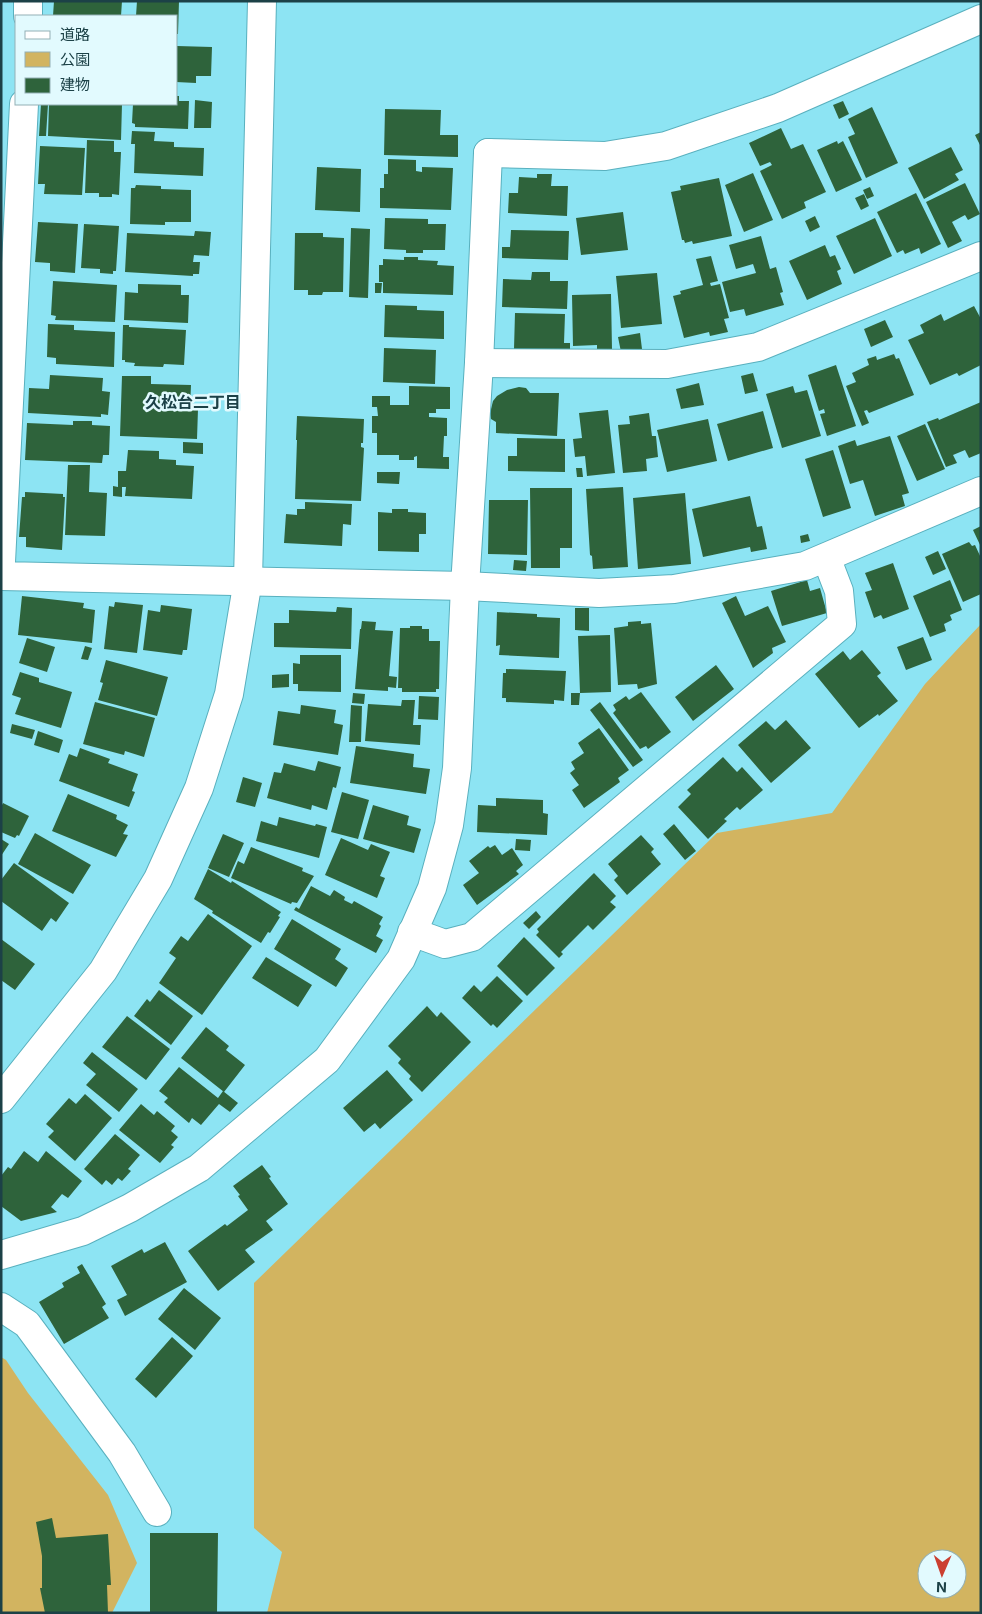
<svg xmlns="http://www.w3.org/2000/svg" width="982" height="1614" font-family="Inter,'Noto Sans JP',sans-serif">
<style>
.green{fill:#d2b460;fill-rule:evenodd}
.building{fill:#2e633b}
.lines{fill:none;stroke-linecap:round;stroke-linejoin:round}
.minor-casing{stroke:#59b0be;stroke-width:30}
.tertiary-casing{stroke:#59b0be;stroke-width:30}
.minor{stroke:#fff;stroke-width:28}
.tertiary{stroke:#fff;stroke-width:28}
.labels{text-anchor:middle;stroke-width:5;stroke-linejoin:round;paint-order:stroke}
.neighbourhood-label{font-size:16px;font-weight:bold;fill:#1c4147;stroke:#e2fafe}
</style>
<rect width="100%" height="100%" fill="#8de4f3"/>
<path class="green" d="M981,624V1613H267L282,1552L254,1528V1283L717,833L832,813L925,684ZM927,1559H957V1589H927Z
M1,1357L6,1360L28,1393L108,1495L137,1563L112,1613H1Z"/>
<path class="building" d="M54,1H122L121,16H53Z
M137,1H179L178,34H176V16H136Z
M177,46L212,47L211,76H196V83L176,82Z
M176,96H179V101H189L188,129L135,127V124L132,123L133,104H176Z
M195,100L212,102L211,128H194Z
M843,101L849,114L839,119L833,105Z
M41,104H48L46,136H39Z
M49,104H122L121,140L48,136Z
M872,107L898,163L866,178L848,137L855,134L848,119Z
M385,109L441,110L440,135H458V157L384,155Z
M781,128L791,149L803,144L826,192L804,202L806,208L782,219L760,171L772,165L770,162L760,166L749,143Z
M132,131L155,132L154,141L174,142V147L204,148L203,176L134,173L135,144H131Z
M981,132V147L975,135Z
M87,140L114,141V152H121L119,195L112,194V197H99V193H85Z
M837,141L838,144L843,141L862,180L836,192L817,150Z
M40,146L85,148L82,195L44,194L45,184H38Z
M951,147L963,170L955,174L959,180L924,199L908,168Z
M388,159L416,160V171L422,172V167L453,168L451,210L380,208V188H384V174H388Z
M317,167L361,169L360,212L315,210Z
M753,173L773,220L744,232L725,185Z
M537,174H552L551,186H568L567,216L508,213L509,193H518L519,177L537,178Z
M719,178L732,236L693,244L692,241L685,243L684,240H682L671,192L681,190L680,186Z
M965,183L980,214L968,220L965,215L952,222L962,241L948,248L926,202Z
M136,185L161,186V189L191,190V222H165V225L130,224L131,188H135Z
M870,187L874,196L867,199L863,190Z
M916,193L941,244L921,254L919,248L905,254L903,250L897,253L877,212Z
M864,194L869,206L861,210L855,198Z
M623,212L628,250L581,255L576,218Z
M815,216L820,227L810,232L805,221Z
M385,218L428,219V224H446L445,250H423V253H406V250L384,249Z
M875,218L892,256L854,274L836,236Z
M38,222L78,224L75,273L50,271V263L35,262Z
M84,224L119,226L116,271H113V274L100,273V269L81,268Z
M351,228L370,229L368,298L349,297Z
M511,230L569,231L568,260L502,258V247H510Z
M195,231L211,232L209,256L194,255L193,262H200L199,274H193V276L125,272L127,233L194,236Z
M295,233H323V237L344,238L343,292H323L322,295H308V290H294Z
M761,236L770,269L776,267L783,292L780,293L784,305L746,316L744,309L730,312L722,282L756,273L753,264L736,269L729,245Z
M825,245L830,257L835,255L841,269L837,271L842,284L807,300L789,261Z
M711,256L718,281L710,283L711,286L720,284L729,318L724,319L728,332L710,336L709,332L684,338L673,296L681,294L680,291L703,285L696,259Z
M404,257H418V260L438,261L437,265L454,266L453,295L383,293V282H379V265H383V259L404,260Z
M532,272H550V281H568L567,309L502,307L503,279L531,280Z
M657,273L662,324L621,328L616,276Z
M53,281L117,285L115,322L55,320L56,316L51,315Z
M375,283H382L381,293H375Z
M138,284L181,285V295H189L188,323L124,320L125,292L138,293Z
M611,294L612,350L597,351V345L573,346L572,295Z
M385,305L417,306V310L444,311V339L384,337Z
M974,306L981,319V365L959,376L957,373L930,385L908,340L924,333L920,325L941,314L944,321Z
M515,313L565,314L564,343H570V350L514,349Z
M885,320L893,337L871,347L864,329Z
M48,324L74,325V330L115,332L114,367L56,364V358L47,357Z
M123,325H129V327L186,330L184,365L164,364L163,367L134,366L135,363L125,362V360H122Z
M640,333L642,349L621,352L618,337Z
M384,348L436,350L435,384L383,382Z
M894,354L896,359L899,358L914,395L869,413L867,410L864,411L869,423L862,426L846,386L856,382L852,373L869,365L867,359L876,356L877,360Z
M836,365L856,426L827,436L820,414L825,413L824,409L819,411L808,375Z
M753,373L758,391L745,394L741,376Z
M50,375L103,378L102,391L110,392L108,415L101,414V417L28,413L29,388L49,389Z
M122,376H151V384L191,385L190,409H198L197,439L120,436Z
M699,383L704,405L681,409L676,389Z
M409,386L450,387V409H436V413H429V417L447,418V436H444L443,457H449V469L417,468V456L414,457V460H399V455H377V433H372V416H378L377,407H372V396H390V405H409Z
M793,386L795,393L807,390L821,436L782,448L766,394Z
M519,387L526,388L530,393H559L557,436L496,433V422L491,419L490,413L493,401L497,396L507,390Z
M981,402V453L969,458L965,450L953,455L957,463L946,467L927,422L938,418L939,420Z
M608,410L615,473L587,476L585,456L575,457L573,439L582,438L579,413Z
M763,411L773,448L728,461L717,424Z
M649,413L652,436H656L658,457L646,459L647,471L623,473L618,425L630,424L629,416Z
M297,416L364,419L363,443H361V447L364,448L361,501L295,499L297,440H296Z
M708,419L717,461L667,472L657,430Z
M73,421H92V425L110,426L109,455H103L102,463L25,460L27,423L73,425Z
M925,424L945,469L917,481L897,436Z
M890,436L909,493L902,495L905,506L875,516L863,480L850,484L838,446L855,440L857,446Z
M517,438L565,439V472L508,471V456H517Z
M183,442L203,443V454L183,453Z
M128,450L159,451V459L176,460V465L194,466L192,499L125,496L126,487H122V497L113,496V486L118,487V471H126Z
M833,450L851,508L823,517L805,459Z
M68,465H90L89,492L107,493L105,536L65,535Z
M576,468H582L583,477H577Z
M377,472H400L399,484L377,483Z
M623,487L628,567L593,569L592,556L590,555L586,489Z
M530,488H572V548H560V568H531Z
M25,492L63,494V497H65L62,550L26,547V537H19L22,497H25Z
M685,493L691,564L638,569L633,498Z
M750,496L757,527L762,526L767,549L751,552L750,547L703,557L692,509Z
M489,500H528L527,555L488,554Z
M305,502L352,504L351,525L343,524L342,546L284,543L286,514L297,515V509H305Z
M392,509H408V512L426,513V534H419V552L378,551V512L392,513Z
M981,526V547L973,530Z
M808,534L810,541L801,543L800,536Z
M969,542L972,546L975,545L981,558V594L963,602L942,554Z
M938,551L946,569L933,575L925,557Z
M514,560L527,561L526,571L513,570Z
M893,563L909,609L883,619L881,615L874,618L865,592L872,590L865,573Z
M807,580L810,591L820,588L827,613L782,626L771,591Z
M950,580L962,610L950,615L952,620L944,624L946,631L930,637L913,596Z
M22,596L84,603L83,608L95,610L92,643L18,635Z
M736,596L745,616L768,606L786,642L772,648L773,653L753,668L722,603Z
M115,602L143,605L137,653L104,649L109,606L114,607Z
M161,605L192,609L187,650H183L182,655L143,650L148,610L160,612Z
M337,607L352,608L351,649L274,647V623H289V610L336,612Z
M575,608H589V631L575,630Z
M497,612L537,614V617L560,618L559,658L499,655L500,645L496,646Z
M362,621L376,622L375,630L393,631L389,676L397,677L396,688L388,687V691L355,689L360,629H361Z
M641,621V624L651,623L657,684L638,689L637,684L618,685L614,628L628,626V622Z
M410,626H422V629H429V641H440L439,689H436V692H402V688H398L400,628H410Z
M610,635L611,692L580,693L578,636Z
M923,637L932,660L906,670L897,647Z
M27,638L55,647L47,672L19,663Z
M85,646L92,648L88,660L81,659Z
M862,650L881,673L877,676L898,701L879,716L878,714L859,728L815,674L843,651L850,660Z
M300,655H341V692L298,691V684H293V663L300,664Z
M106,660L168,677L157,716L98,700L103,683L100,682Z
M716,665L734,689L693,721L675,697Z
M506,669L566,671L564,701L554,700V704L506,702V698H502L503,673H506Z
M20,672L39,678V682L72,692L61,728L15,714L21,698L12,695Z
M289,674V687L272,688V675Z
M641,692L671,732L648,749L646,746L640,749L613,713L616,710L613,705L626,696L629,700Z
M353,693L365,694L364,704L352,703Z
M571,693H580L579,705H571Z
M419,696L439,697L438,720L418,719Z
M402,700H415L413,725H421L420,745L365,741L368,704L401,706Z
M95,702L155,718L144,757L125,751L124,755L83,744Z
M600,702L643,760L633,767L590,710Z
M301,705L336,710L334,723L343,725L338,755L273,745L278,711L300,714Z
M351,705L362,706L361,742H349Z
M786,720L811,748L771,783L738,745L766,721L775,730Z
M12,724L35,730L32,739L10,733Z
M599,728L629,770L618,778L620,782L584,808L572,790L579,785L570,773L575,769L571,762L584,753L578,743Z
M38,731L63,740L59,753L34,745Z
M356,746L414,754L413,767L430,769L426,794L350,783Z
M80,748L110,759L108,763L138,774L132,791L135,792L129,807L59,781L69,754L77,757Z
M723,757L737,772L742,767L763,790L740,810L737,807L724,819L727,821L708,839L678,807L691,794L687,790Z
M318,761L341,767L336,788L333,787L327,810L312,805L311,810L267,798L274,772L281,773L284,763L315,771Z
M243,777L262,783L255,807L236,802Z
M342,792L369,800L358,839L331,832Z
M68,794L117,815L116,819L128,825L123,834L128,835L116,857L52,831Z
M496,798L543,800V813L548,814L547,835L477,832L478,805L496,806Z
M3,803L29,816L19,836L17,835L15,838L1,832V807Z
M373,805L409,816L407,825L421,829L414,853L363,839Z
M279,817L315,826L316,824L327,827L319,858L256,841L261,821L277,826Z
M674,824L696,851L685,860L663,834Z
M35,833L91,865L73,894L18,864Z
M223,834L244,843L229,877L208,868Z
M641,835L654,849L651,852L661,864L627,895L614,880L618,876L608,864Z
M341,838L368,850L371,844L390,852L380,876L385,878L377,898L325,875Z
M1,839L9,844L1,856Z
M516,839L531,840L530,851L515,850Z
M495,845L502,855L512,848L523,865L516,871L519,874L477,905L463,885L479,873L469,861L488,846L490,848Z
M251,847L303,868L302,871L314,876L297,903L292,902L291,904L231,878L238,861L244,864Z
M14,863L69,903L56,922L51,918L42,931L1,901V880Z
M208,869L231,883L232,881L281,912L278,916L280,917L270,933L268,932L261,943L212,913L213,911L194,899Z
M594,873L616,896L610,902L616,907L593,930L588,925L561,952L563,954L559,958L536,935L539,932L537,929Z
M311,886L330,896L334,890L345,897L344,900L352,904L354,901L383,917L379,924L381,926L376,936L383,940L376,953L294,910L296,907L299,909Z
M536,911L541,917L529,929L523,923Z
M208,914L252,946L202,1015L159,983L176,958L169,953L181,936L188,941Z
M292,919L341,949L335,959L348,968L336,987L274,949Z
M524,937L555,968L527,996L497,966Z
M1,939L35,964L15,990L1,980Z
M266,957L312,985L298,1007L252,978Z
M497,976L523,1001L497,1028L493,1024L491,1026L462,998L474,985L481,992Z
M159,990L193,1016L171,1045L134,1016L147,999L150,1002Z
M427,1006L437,1017L441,1012L471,1042L422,1092L409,1079L411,1076L398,1063L401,1059L388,1046Z
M127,1016L170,1049L146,1080L102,1047Z
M206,1027L229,1046L226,1050L245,1065L224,1092L181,1058Z
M92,1052L138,1089L119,1112L86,1085L96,1074L83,1063Z
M179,1067L218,1098L223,1091L238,1103L230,1112L219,1104L201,1125L192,1118L189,1123L164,1102L168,1098L159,1091Z
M387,1070L413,1100L380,1129L375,1123L364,1132L343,1108Z
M85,1094L112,1118L75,1161L48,1137L54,1131L46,1124L69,1098L76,1104Z
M141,1104L154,1115L157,1111L175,1126L171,1131L178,1137L171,1145L174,1147L160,1163L119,1130Z
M115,1134L140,1155L128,1169L131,1171L122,1181L118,1178L112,1185L106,1180L102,1185L84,1169Z
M24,1151L38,1162L46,1151L82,1181L68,1198L62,1194L51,1207L57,1212L21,1221L1,1206V1176L8,1167L11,1169Z
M262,1165L271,1177L269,1178L288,1204L266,1221L273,1230L245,1250L255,1262L218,1291L188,1251L225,1224L227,1226L248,1210L238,1196L240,1195L233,1186Z
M165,1242L187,1282L125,1316L117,1300L127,1295L111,1266L142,1249L144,1253Z
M82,1264L106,1304L102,1307L109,1318L64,1344L39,1302L64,1287L62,1283L80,1273L77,1267Z
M184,1288L221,1318L195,1350L158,1319Z
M172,1337L193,1356L156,1398L135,1379Z
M52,1518L56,1538L108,1534L111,1585H107L108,1613H45L40,1588H42V1556L36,1522Z
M150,1533H218L217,1613H150Z"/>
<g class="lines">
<defs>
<path id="minor" d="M28,16V1
M488,153L605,156L666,146L778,108L981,19
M479,363L667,364L758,347L981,256
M1,562L24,104
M1,576L465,586L599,593L674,589L805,566L981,491
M412,932L445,944L472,937L842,624L839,591L826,557
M1,1307L27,1324L122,1453L157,1512"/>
<path id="tertiary" d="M1,1099L103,971L158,879L199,788L229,694L248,580L262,1
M1,1255L83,1231L130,1208L199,1168L327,1060L401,959L432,888L449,825L457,768L465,586L479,363L488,153"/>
</defs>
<use href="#minor" class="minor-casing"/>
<use href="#tertiary" class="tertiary-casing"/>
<use href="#minor" class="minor"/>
<use href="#tertiary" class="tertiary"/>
</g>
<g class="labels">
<g class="neighbourhood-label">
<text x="193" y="408">久松台二丁目</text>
</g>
</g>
<rect width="982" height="1614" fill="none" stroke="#1c4147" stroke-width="5"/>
<rect x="15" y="15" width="162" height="90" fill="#e2fafe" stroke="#93b0b5"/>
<rect x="25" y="31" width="25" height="8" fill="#ffffff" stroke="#93b0b5"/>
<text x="60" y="40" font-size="15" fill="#1c4147">道路</text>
<rect x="25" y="52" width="25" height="15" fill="#d2b460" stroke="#93b0b5"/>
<text x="60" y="65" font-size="15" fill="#1c4147">公園</text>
<rect x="25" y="78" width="25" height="15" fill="#2e633b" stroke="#93b0b5"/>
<text x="60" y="90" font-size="15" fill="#1c4147">建物</text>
<g transform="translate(942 1574) rotate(182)"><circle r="24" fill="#e2fafe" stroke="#93b0b5"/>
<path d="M0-4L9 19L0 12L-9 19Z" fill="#cb3f30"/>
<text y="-8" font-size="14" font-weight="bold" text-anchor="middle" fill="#1c4147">N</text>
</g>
</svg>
